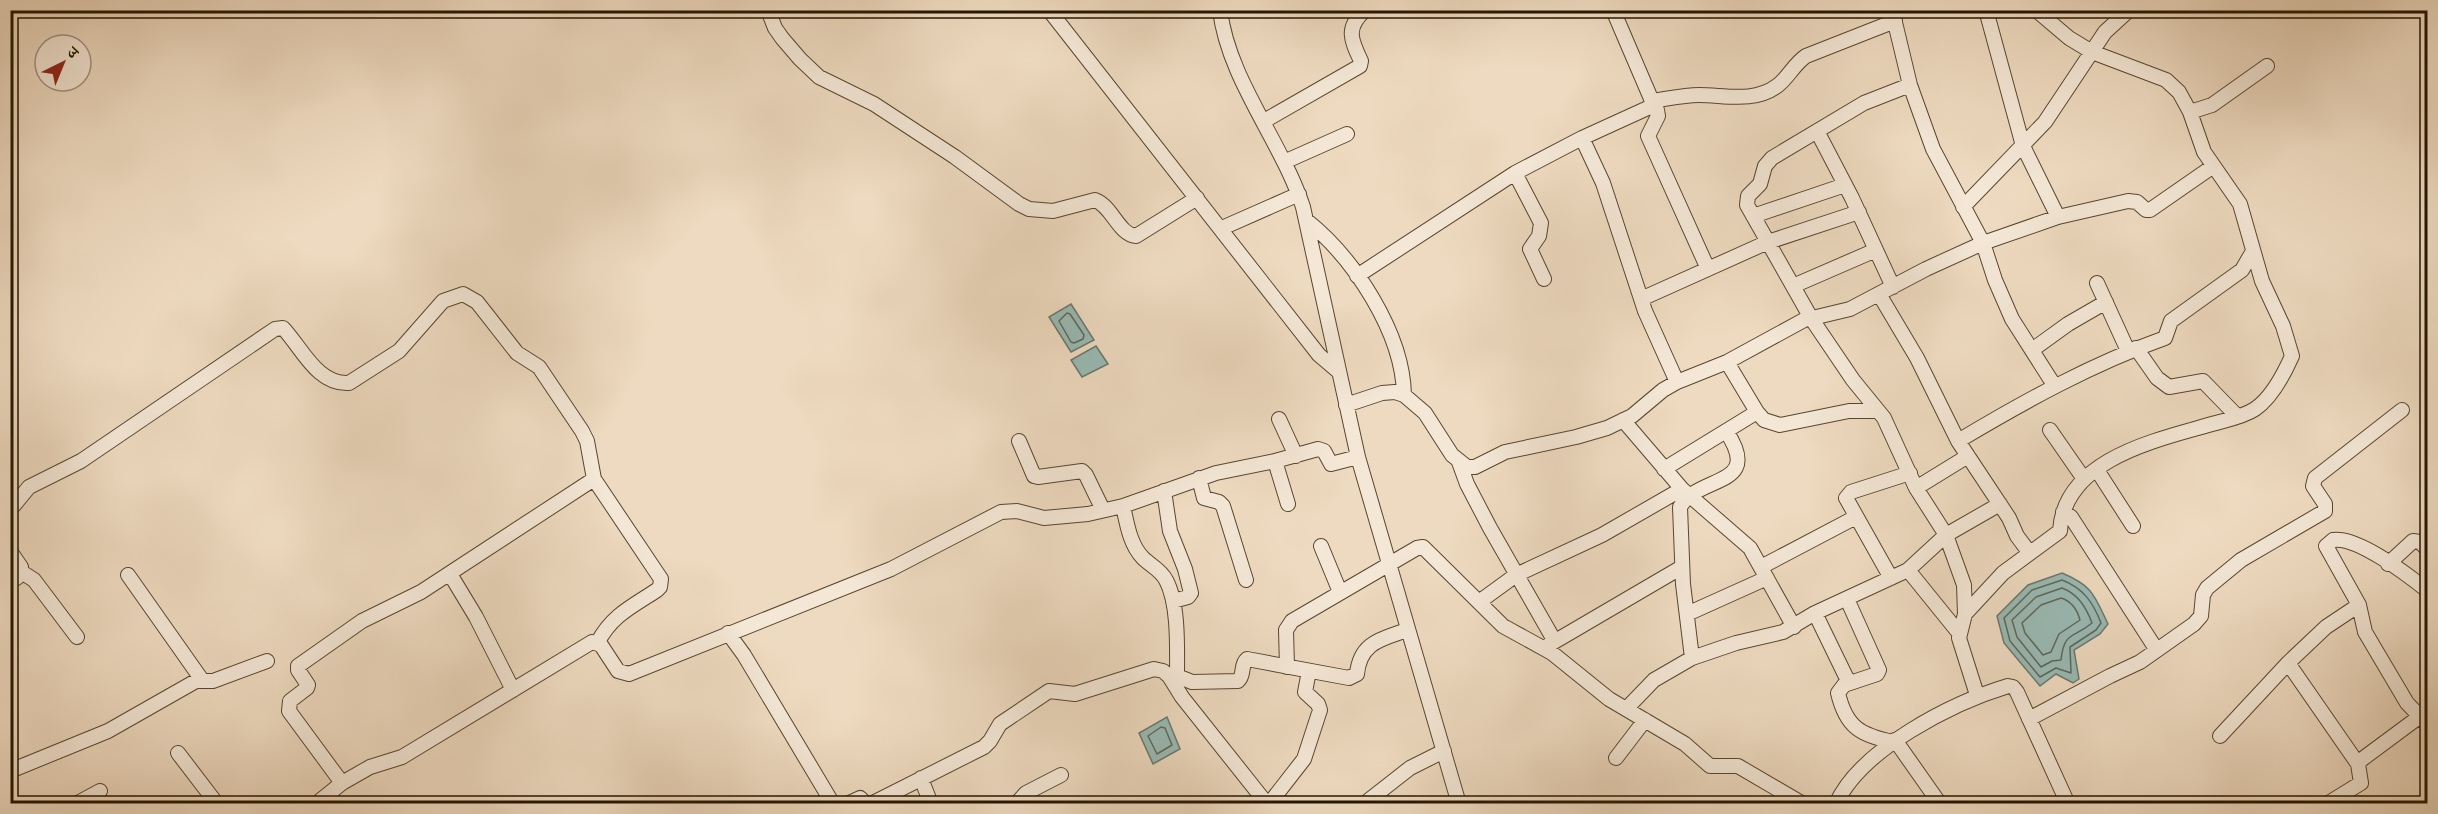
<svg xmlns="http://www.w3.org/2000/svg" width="2438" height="814" font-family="'Libre Caslon Text','Noto Serif Devanagari',serif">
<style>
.water{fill:#99bab5;stroke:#6b786d;stroke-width:1.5}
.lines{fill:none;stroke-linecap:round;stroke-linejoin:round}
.shore{stroke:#5f685a;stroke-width:1.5}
.minor-casing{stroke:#574730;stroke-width:16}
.minor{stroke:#f4e7d6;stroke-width:14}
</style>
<rect width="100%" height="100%" fill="#eedac0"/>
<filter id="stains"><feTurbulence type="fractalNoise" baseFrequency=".00333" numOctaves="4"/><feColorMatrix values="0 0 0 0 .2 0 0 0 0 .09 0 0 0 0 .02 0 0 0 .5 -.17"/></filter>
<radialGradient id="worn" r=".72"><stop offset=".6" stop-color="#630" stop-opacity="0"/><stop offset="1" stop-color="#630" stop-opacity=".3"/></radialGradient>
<path class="water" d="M1071,304L1094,340L1071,352L1049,317Z
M1096,346L1108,364L1082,377L1071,360Z
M2062,573C2093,586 2094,595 2108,624L2100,634L2074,650L2079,679L2073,683L2056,674L2040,686L2004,643L1997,616L2028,585Z
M1167,717L1180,749L1153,764L1139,733Z"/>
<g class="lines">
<path class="shore" d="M1067,313L1070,314L1084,335L1083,339L1074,343L1071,342L1059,321Z
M2062,580C2083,588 2093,602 2101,623L2096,630L2070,647L2071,673L2056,668L2040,677L2010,641L2004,618L2032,590Z
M2062,588C2078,594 2086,607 2092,623C2073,639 2064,631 2061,660L2052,661L2041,667L2017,637L2012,620L2036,597Z
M2061,598C2071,601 2077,609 2080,620L2059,634L2051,652L2043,655L2025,633L2022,623L2041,605Z
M1161,727L1165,728L1172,745L1157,754L1148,736Z"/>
<defs>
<path id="minor" d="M768,10L775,28L782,38L800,59L819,77L874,104L955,157L1019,204L1029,209L1053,211L1095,200C1112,206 1119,235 1136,236L1197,198
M1049,10L1319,355L1339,372
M1220,10C1228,79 1282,142 1303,207L1358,457L1459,804
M1892,10L1910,85L1933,149L1983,243L1995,280L2012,319L2054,385
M1986,10L2023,146L2058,217
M1910,85L1864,103L1772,158L1765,166L1760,184L1748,196L1747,205L1811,318L1853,380L1884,418L1916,488L1946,535L1964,585L1965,614L1959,638L1977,695
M1652,101C1667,99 1683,95 1699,95C1725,95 1754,103 1777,86C1788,78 1794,64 1806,56L1895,21
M1650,107L1657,110L1658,116L1648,136L1708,269
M2190,112L2212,105L2267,66
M1264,121L1360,66L1361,61C1351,40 1345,28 1365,10
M1817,131L1852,198L1893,287
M1582,138L1603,183L1645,311L1677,382
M1284,162L1347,134
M1515,173L1541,223L1539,236L1530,249L1544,279
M1963,207L2045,122L2105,32L2129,10
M1753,216L1845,185
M1306,220C1354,258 1403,333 1404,395
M1222,228L1299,194
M1357,276L1515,173L1582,138L1650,107L1652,101L1613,10
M2097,283L2128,351
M1793,286L1876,250
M1879,294L1917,358L1958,441L2009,518L2017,536L2029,552
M1641,299L1768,242L1859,212
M2136,348L2157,378L2169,387L2203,381L2237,416
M2032,350L2068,324L2106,302
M1727,362L1757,412L1764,420L1780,425L1849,411H1878
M1346,405L1382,393L1395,392L1404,395L1425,413L1452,455L1467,467H1475L1505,452L1576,437L1607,428L1632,416L1663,390L1677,382L1727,362L1804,320L1850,309L1926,269L1983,243L2058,217L2128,201L2137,202L2146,210H2150L2212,167
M1279,419L1296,456
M1623,420L1682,489L1750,548L1794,627
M2050,430L2084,479
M1019,441L1034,476L1038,477L1082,471L1086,475L1103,510
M1958,441C2025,401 2092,364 2165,338L2171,321L2242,270L2253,251
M1275,461L1288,504
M1459,462L1467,484L1490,528L1554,640
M1664,469L1757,412
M2097,470L2133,526
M1199,478L1204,498L1219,502L1223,506L1246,580
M1916,488L1968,456
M1164,491L1170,531L1185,569L1191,593L1188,597L1173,601
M1123,506C1127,524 1130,545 1143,558C1150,565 1161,570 1166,580C1179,604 1177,649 1177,676
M10,510L29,487L81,461L275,329L283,328C302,348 317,385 349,383L399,351L443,301L463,294L477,302L517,353L539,367L582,431L587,441L594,479L661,579L660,587L657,590C633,606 612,615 598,642
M2063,512L2071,517L2156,649
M1321,546L1340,592
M10,551L21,567L18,577L10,582
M2388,564L2413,541L2420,542L2428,550
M1761,567L1856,517
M1908,570L1959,633
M20,571L34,580L77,637
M450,574L476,617L513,690
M128,575L202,680
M1891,578L1846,498L1851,492L1910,473
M2428,591C2408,575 2357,536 2333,540L2326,546L2359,605L2365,632L2407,703L2428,725
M1847,599L1879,670L1877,674L1844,685L1838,693C1846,727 1860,735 1893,742
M1479,602L1516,575L1602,535L1682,489
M1815,613L1849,683
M1687,614L1767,578
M1965,614L2003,573L2060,531C2064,459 2157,440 2212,424C2226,420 2243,417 2255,409C2271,398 2284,374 2292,356L2283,326L2262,281L2240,204L2204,152L2190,112L2179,92L2166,80L2092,52L2069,38L2036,10
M728,633L744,655L833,804
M1547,646L1682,567
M1692,658L1683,584L1680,507C1699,474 1764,488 1726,431
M2288,663L2358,764
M1287,667L1286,630L1292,621L1417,548L1423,547L1503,626L1552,653L1609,699L1685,744L1710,766H1738L1803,804
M1169,676H1177L1192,682L1238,681C1245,675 1240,665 1247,659L1349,678L1357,674C1360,642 1382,639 1407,630
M1626,709L1654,680L1692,658L1736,643L1783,632L1815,613L1908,570L1946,535L2000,504
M2029,719L2110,676L2140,662L2194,624L2201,616L2203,595L2207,588L2241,560L2325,511V504L2313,486L2315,478L2402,410
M2220,736L2288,663L2326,627L2359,605
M1895,740L1940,804
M178,753L217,804
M1616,758L1645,720
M10,771L108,731L196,681H213L267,661
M921,778L931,804
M342,783L289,711L290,701L307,688L308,685L298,670V666L362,621L421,592L594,479
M10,797L13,804
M76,804L100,791
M316,804L342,783L370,767L402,757L592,642L601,645L618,671L629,674L891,569L1001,512L1017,511L1044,518L1088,514L1123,506L1216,473L1275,461L1318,449L1324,451L1331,464L1358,457
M847,804L860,798L866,804
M871,804L984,747L990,741L1000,724L1049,691L1075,694L1154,669L1163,671L1169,676L1182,697L1267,804
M1016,804L1026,793L1061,775
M1269,804L1304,759L1320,710L1318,704L1305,692L1309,671
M1364,804L1410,768L1444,751
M1836,804C1861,749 1952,703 2008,686L2013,687L2017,692L2068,804
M2327,804L2361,783L2358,764L2361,760L2419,717"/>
</defs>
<use href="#minor" class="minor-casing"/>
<use href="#minor" class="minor"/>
</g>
<rect width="2438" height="814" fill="none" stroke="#eedac0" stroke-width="36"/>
<rect x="12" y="12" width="2414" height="790" fill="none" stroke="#251600" stroke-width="3"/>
<rect x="18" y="18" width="2402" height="778" fill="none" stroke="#251600" stroke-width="1.5"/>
<g transform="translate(63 63) rotate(43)"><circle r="28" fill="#f4e7d6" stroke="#a19380" stroke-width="1.5"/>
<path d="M0-4.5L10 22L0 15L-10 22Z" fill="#8f2418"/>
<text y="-9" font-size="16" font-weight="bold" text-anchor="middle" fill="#251600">उ</text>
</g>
<rect width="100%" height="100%" filter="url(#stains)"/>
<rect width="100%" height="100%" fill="url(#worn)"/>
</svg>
